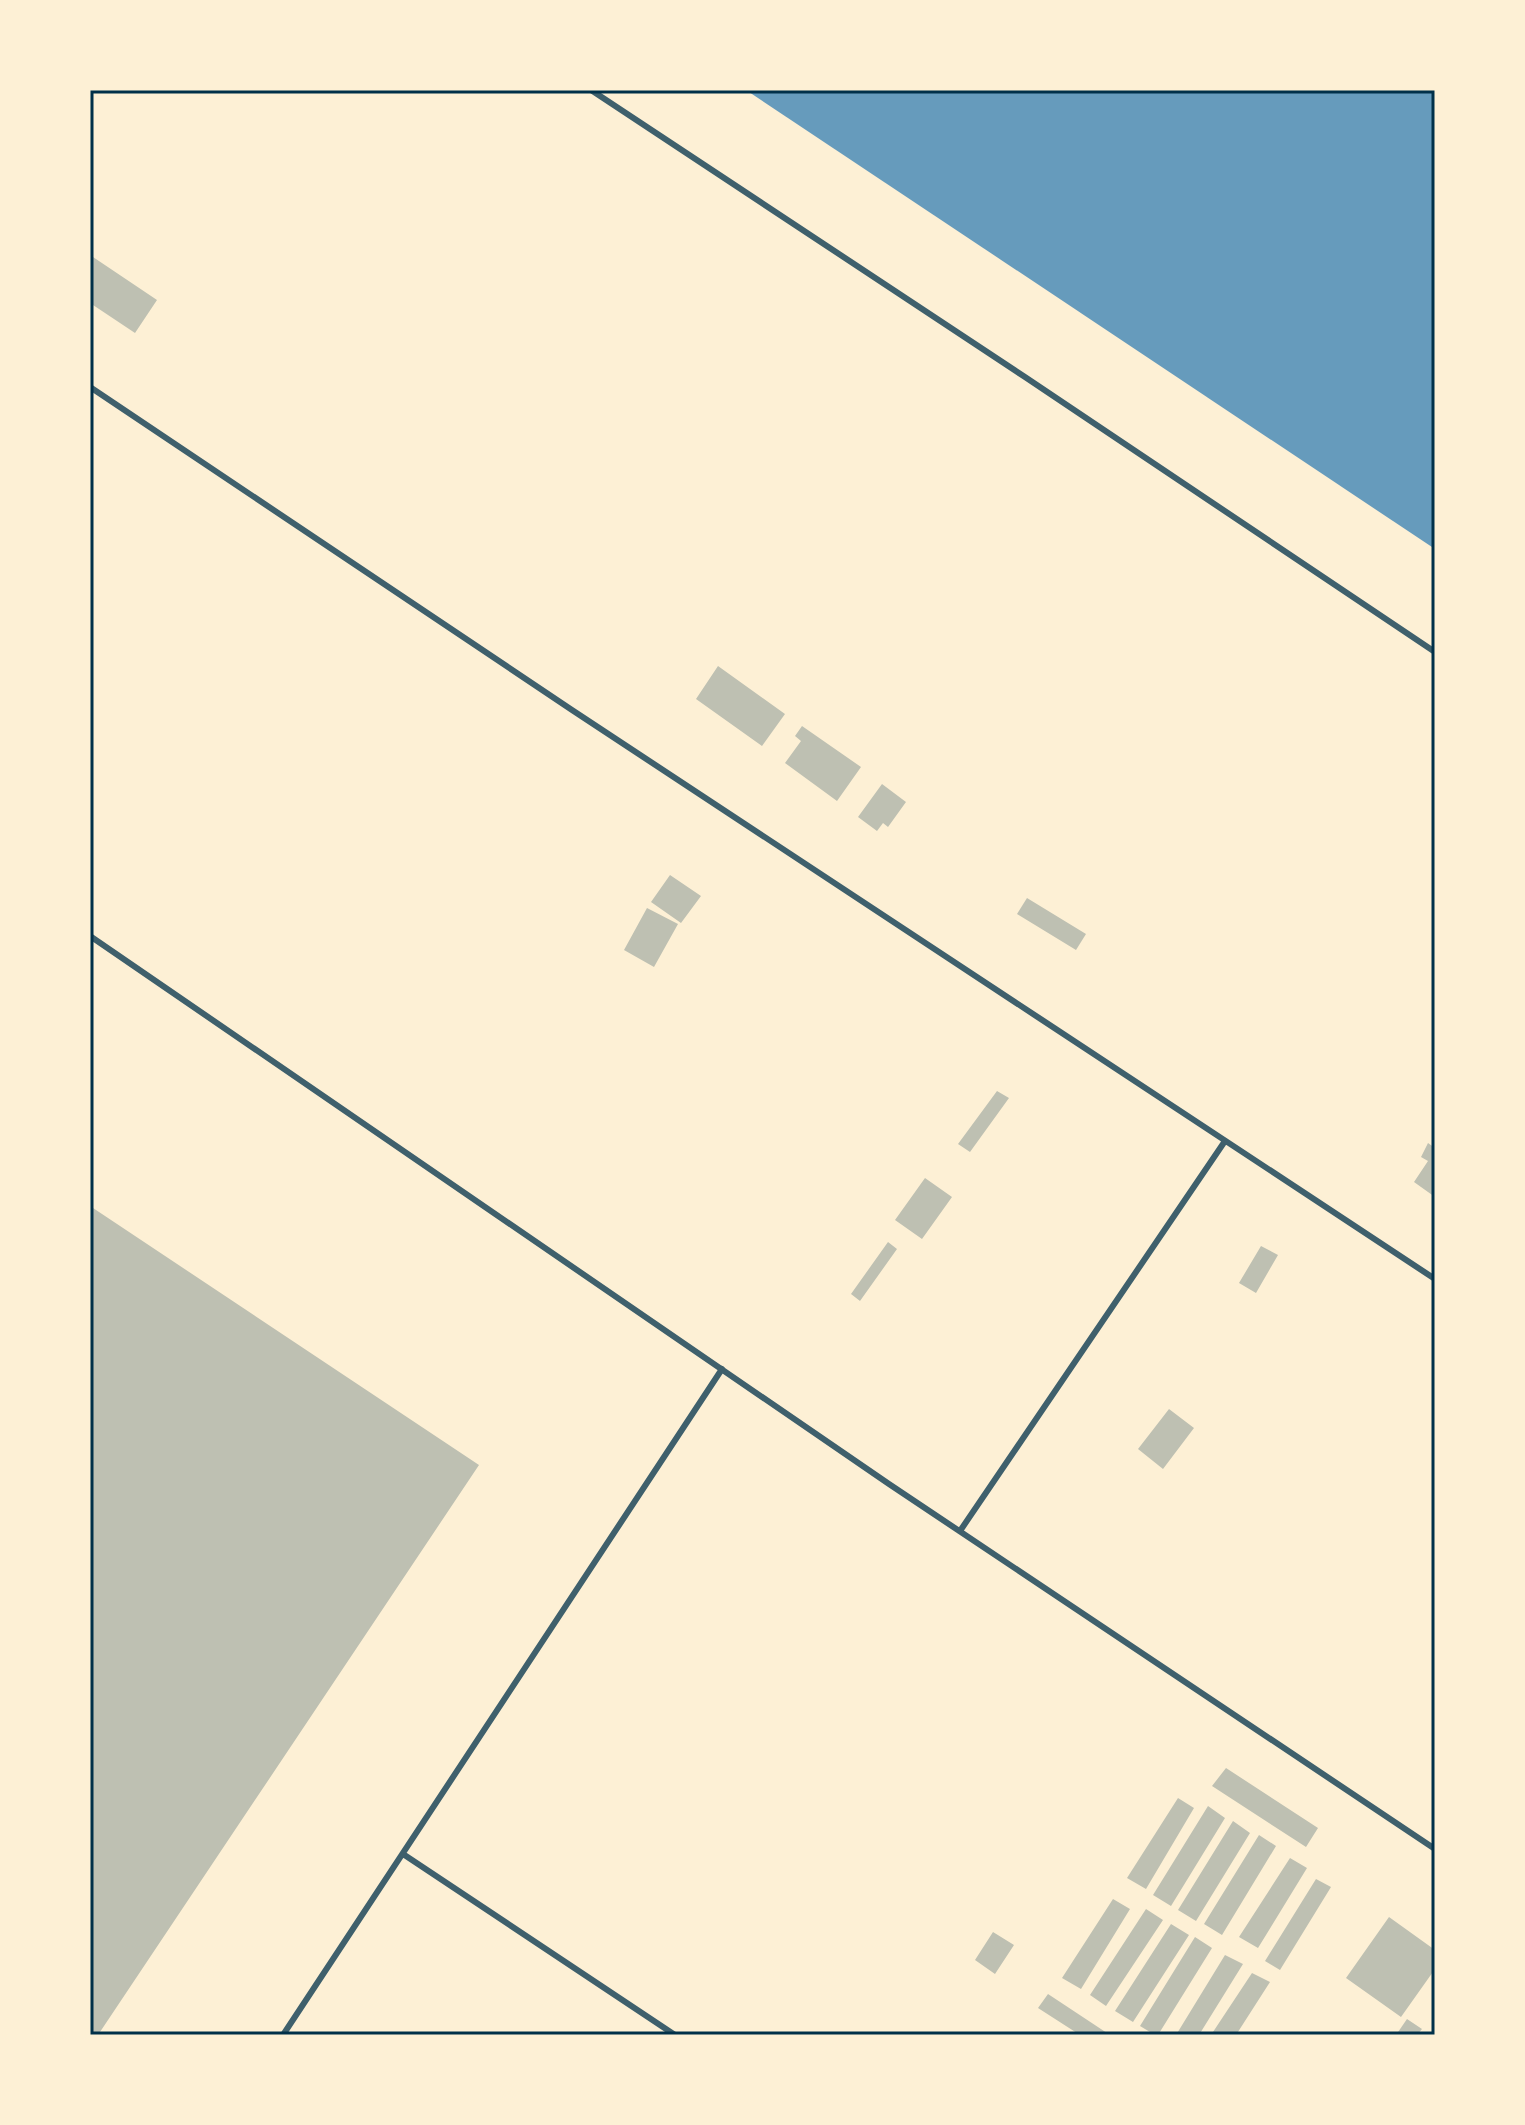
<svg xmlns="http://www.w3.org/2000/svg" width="1525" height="2125" font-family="'Noto Sans',sans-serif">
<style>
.water{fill:#669bbc}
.building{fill:#bec0b2}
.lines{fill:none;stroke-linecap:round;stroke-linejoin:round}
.service{stroke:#3f606c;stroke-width:6}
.neatline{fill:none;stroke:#003049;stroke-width:3}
</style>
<rect width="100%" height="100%" fill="#fdf0d5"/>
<path class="water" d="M746,90H1435V549Z"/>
<path class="building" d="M90,255L157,300L135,333L90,303Z
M718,666L785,714L762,746L696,699Z
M802,726L861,767L837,801L785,763L801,741L795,736Z
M882,784L906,802L888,827L883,823L877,831L858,817Z
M670,875L701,896L681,923L651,902Z
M1027,898L1086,934L1076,950L1017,914Z
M647,908L678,924L654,967L624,950Z
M997,1091L1009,1098L970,1152L958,1144Z
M1428,1143L1435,1148V1197L1414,1182L1428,1161L1421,1157Z
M925,1178L952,1197L922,1239L895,1220Z
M90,1206L479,1465L98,2035H90Z
M888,1242L897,1249L860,1301L851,1294Z
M1261,1246L1278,1255L1256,1293L1239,1283Z
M1169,1409L1194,1428L1163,1469L1138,1449Z
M1226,1768L1318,1828L1306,1847L1212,1786Z
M1178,1798L1194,1808L1146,1889L1127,1878Z
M1208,1806L1225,1818L1171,1906L1153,1895Z
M1233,1821L1250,1833L1196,1921L1178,1910Z
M1259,1835L1276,1846L1222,1935L1204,1924Z
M1290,1858L1307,1868L1258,1948L1239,1937Z
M1316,1879L1331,1887L1280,1970L1265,1961Z
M1113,1899L1130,1909L1081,1989L1062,1978Z
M1146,1909L1163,1920L1106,2006L1090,1995Z
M1389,1917L1435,1950V1969L1401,2017L1346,1978Z
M1171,1924L1189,1935L1133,2022L1115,2011Z
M993,1932L1014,1945L995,1974L975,1960Z
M1195,1937L1212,1948L1158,2035H1155L1140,2026Z
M1225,1955L1243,1964L1199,2035H1176Z
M1252,1973L1270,1982L1236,2035H1211Z
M1048,1994L1110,2035H1080L1038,2008Z
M1407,2019L1422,2029L1417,2035H1396Z"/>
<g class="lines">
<path class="service" d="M591,90L1025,377L1435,652
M90,387L572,710L1435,1279
M90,936L889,1484L1435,1849
M960,1531L1225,1141
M403,1854L675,2035
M283,2035L722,1369"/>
</g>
<rect width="1525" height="2125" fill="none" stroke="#fdf0d5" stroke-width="184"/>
<rect x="92" y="92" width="1341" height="1941" class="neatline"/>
</svg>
